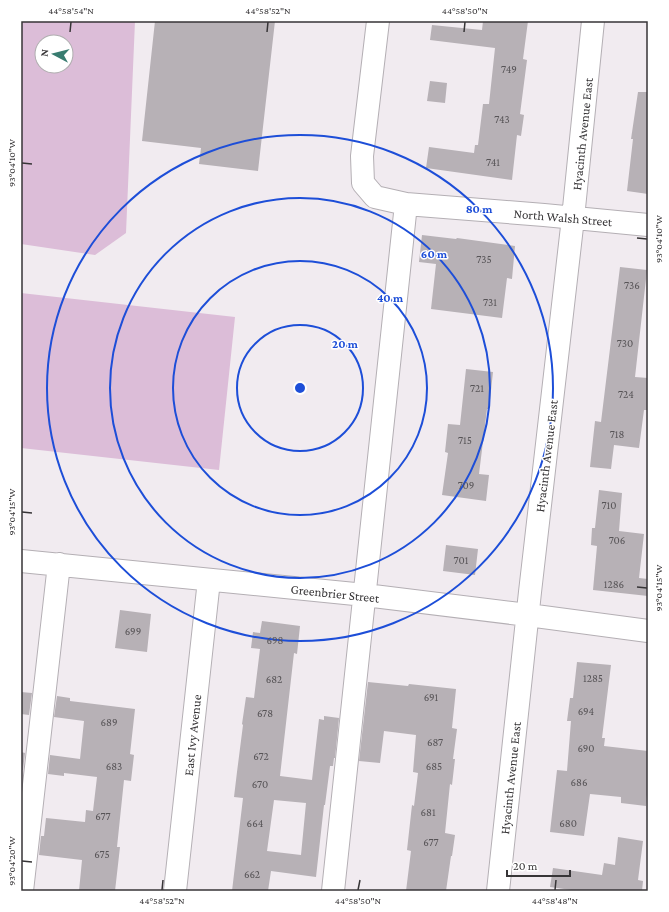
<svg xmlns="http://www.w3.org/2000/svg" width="669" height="912" font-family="'Crimson Pro',serif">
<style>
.green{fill:#dcbdd8;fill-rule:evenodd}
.building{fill:#b7b1b6;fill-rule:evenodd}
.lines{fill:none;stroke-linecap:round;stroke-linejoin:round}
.minor-casing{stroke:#b4afb4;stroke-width:24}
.minor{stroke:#fff;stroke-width:22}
.ticks{fill:none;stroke:#373537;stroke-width:1.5}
.ring{fill:none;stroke:#1d4ed8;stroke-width:2}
.labels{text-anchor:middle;stroke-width:3;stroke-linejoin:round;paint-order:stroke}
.number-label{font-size:11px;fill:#575457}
.street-label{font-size:13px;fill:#373537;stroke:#fff}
.centre{fill:#1d4ed8;stroke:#fff;stroke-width:2}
.ring-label{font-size:12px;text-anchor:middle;font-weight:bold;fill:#1d4ed8;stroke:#fff;stroke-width:3;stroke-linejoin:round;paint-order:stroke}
.neatline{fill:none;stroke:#373537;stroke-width:1.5}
.ticks-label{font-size:10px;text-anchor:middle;fill:#373537}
</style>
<rect width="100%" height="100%" fill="#f1ebf0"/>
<path class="green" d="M21,21H135L126,233L95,255L21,244ZM42,42H66V66H42Z
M21,293L235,317L219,470L21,448Z"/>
<path class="building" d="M155,21H275L258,171L199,164L201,148L142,141Z
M483,21H528L523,59L527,60L520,114L524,115L521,136L517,135L512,180L426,168L429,147L474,153L475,145H478L483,104H489L495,48L430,40L432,25L482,30Z
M430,81L447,83L445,103L427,101Z
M638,92H648V194L627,191L633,139H631Z
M422,235L456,239L457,238L515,246L512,279L507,278L502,318L431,309L436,264L419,262Z
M620,267L647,270L635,377L648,378V410H644L639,448L614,445L611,469L590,467L595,421L601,422Z
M466,369L493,372L489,409H487L479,474L489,475L486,501L442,495L448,453L445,452L448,424L460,425Z
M599,490L622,493L619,531L644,534L639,578L648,579V596L593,590L597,546L591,545L592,528H595Z
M446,545L478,549L475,575L443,571Z
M120,610L151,614L147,652L115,648Z
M262,621L300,626L297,654L294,653L280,776L312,780L319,719L324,720V716L339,718L335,758H334L333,766H330L325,805H324L316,877L271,871L268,891H232L243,798L234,797L237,772L243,725L242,724L246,697L254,698L260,649L251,648L253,632L260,633ZM274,800L306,803L301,855L267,851Z
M577,662L611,665L602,738H605L604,746L648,751V783L646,806L621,803V797L590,794L584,836L550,832L557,770L567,771L571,721H567L570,698H573Z
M368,682L408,686L409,684L456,689L452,728L457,729L453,759H455L452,785L450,784L445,833L455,835L452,856H451L446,891H406L411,851L407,850L412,805L414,806L418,773L413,772L416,735L384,731L380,763L359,761Z
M21,692L32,693L29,715L21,714Z
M57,696L70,698V701L135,709L130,754L134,755L131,781L124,780L117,847H120L115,891H79L82,860L39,855L41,836H44L46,818L85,822L86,810L93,811L97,777L64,773V776L48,774L50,755L80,759L84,721L54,717Z
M21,752L25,753L23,770H21Z
M618,837L643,841L638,880L643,881L642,891H578L550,887L553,868L602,875L604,863L615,865Z"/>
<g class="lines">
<defs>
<path id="minor" d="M378,21L362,156L363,183L375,197L406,204L544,215L648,225
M21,561L365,595L528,615L648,631
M22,891L59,564
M175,891L209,580
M333,891L406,204
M498,891L530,592L573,218L593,21"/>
</defs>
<use href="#minor" class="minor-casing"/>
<use href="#minor" class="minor"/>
</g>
<path class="ticks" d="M70,32L71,22M267,32L268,22M464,32L465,22M22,163L32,164M637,238L647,239M22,512L32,513M637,587L647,588M22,861L32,862M162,890L163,880M358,890L360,880M555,890L556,880"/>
<g class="ring">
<circle cx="300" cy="388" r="63"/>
<circle cx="300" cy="388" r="127"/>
<circle cx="300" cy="388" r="190"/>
<circle cx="300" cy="388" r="253"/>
</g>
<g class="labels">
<g class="number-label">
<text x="509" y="73">749</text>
<text x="502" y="123">743</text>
<text x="493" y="166">741</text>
<text x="484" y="263">735</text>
<text x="632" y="289">736</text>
<text x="490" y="306">731</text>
<text x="625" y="347">730</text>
<text x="477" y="392">721</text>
<text x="626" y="398">724</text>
<text x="617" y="438">718</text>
<text x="465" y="444">715</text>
<text x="466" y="489">709</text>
<text x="609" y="509">710</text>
<text x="617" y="544">706</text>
<text x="461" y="564">701</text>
<text x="614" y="588">1286</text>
<text x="133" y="635">699</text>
<text x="275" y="644">698</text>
<text x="593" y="682">1285</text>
<text x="274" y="683">682</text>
<text x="431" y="701">691</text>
<text x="586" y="715">694</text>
<text x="265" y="717">678</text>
<text x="109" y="726">689</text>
<text x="435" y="746">687</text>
<text x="586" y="752">690</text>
<text x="261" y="760">672</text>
<text x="114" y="770">683</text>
<text x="434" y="770">685</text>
<text x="579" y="786">686</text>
<text x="260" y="788">670</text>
<text x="428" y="816">681</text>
<text x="103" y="820">677</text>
<text x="255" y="827">664</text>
<text x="568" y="827">680</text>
<text x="431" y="846">677</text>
<text x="102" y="858">675</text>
<text x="252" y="878">662</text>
</g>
<g class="street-label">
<text transform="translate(582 134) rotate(-84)" y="5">Hyacinth Avenue East</text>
<text transform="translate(563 217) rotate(5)" y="5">North Walsh Street</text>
<text transform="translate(546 456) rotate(-83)" y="5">Hyacinth Avenue East</text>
<text transform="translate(335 593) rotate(6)" y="5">Greenbrier Street</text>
<text transform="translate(192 735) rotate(-84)" y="5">East Ivy Avenue</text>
<text transform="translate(510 778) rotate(-84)" y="5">Hyacinth Avenue East</text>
</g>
</g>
<circle cx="300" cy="388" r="6" class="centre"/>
<g class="ring-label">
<text x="479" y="213">80 m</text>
<text x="434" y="258">60 m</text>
<text x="390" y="302">40 m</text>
<text x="345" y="348">20 m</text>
</g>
<rect width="669" height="912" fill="none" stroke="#ffffff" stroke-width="44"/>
<g transform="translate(54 54) rotate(277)"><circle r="19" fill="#ffffff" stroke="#afaeaf"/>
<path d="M0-3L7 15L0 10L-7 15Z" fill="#387c70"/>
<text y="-6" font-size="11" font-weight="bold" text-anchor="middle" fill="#373537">N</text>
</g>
<path d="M507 870v6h63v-6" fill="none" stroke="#373537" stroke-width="2"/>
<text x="513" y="870" font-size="12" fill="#373537" stroke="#ffffff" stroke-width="3" paint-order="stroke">20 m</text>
<rect x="22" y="22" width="625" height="868" class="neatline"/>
<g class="ticks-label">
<text x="71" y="14">44°58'54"N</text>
<text x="268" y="14">44°58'52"N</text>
<text x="465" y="14">44°58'50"N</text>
<text transform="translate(11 163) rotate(-90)" y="4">93°04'10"W</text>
<text transform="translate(658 239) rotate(-90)" y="4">93°04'10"W</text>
<text transform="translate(11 512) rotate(-90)" y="4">93°04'15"W</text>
<text transform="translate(658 588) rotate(-90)" y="4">93°04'15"W</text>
<text transform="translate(11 861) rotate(-90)" y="4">93°04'20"W</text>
<text x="162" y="904">44°58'52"N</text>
<text x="358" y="904">44°58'50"N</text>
<text x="555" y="904">44°58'48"N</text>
</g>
</svg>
